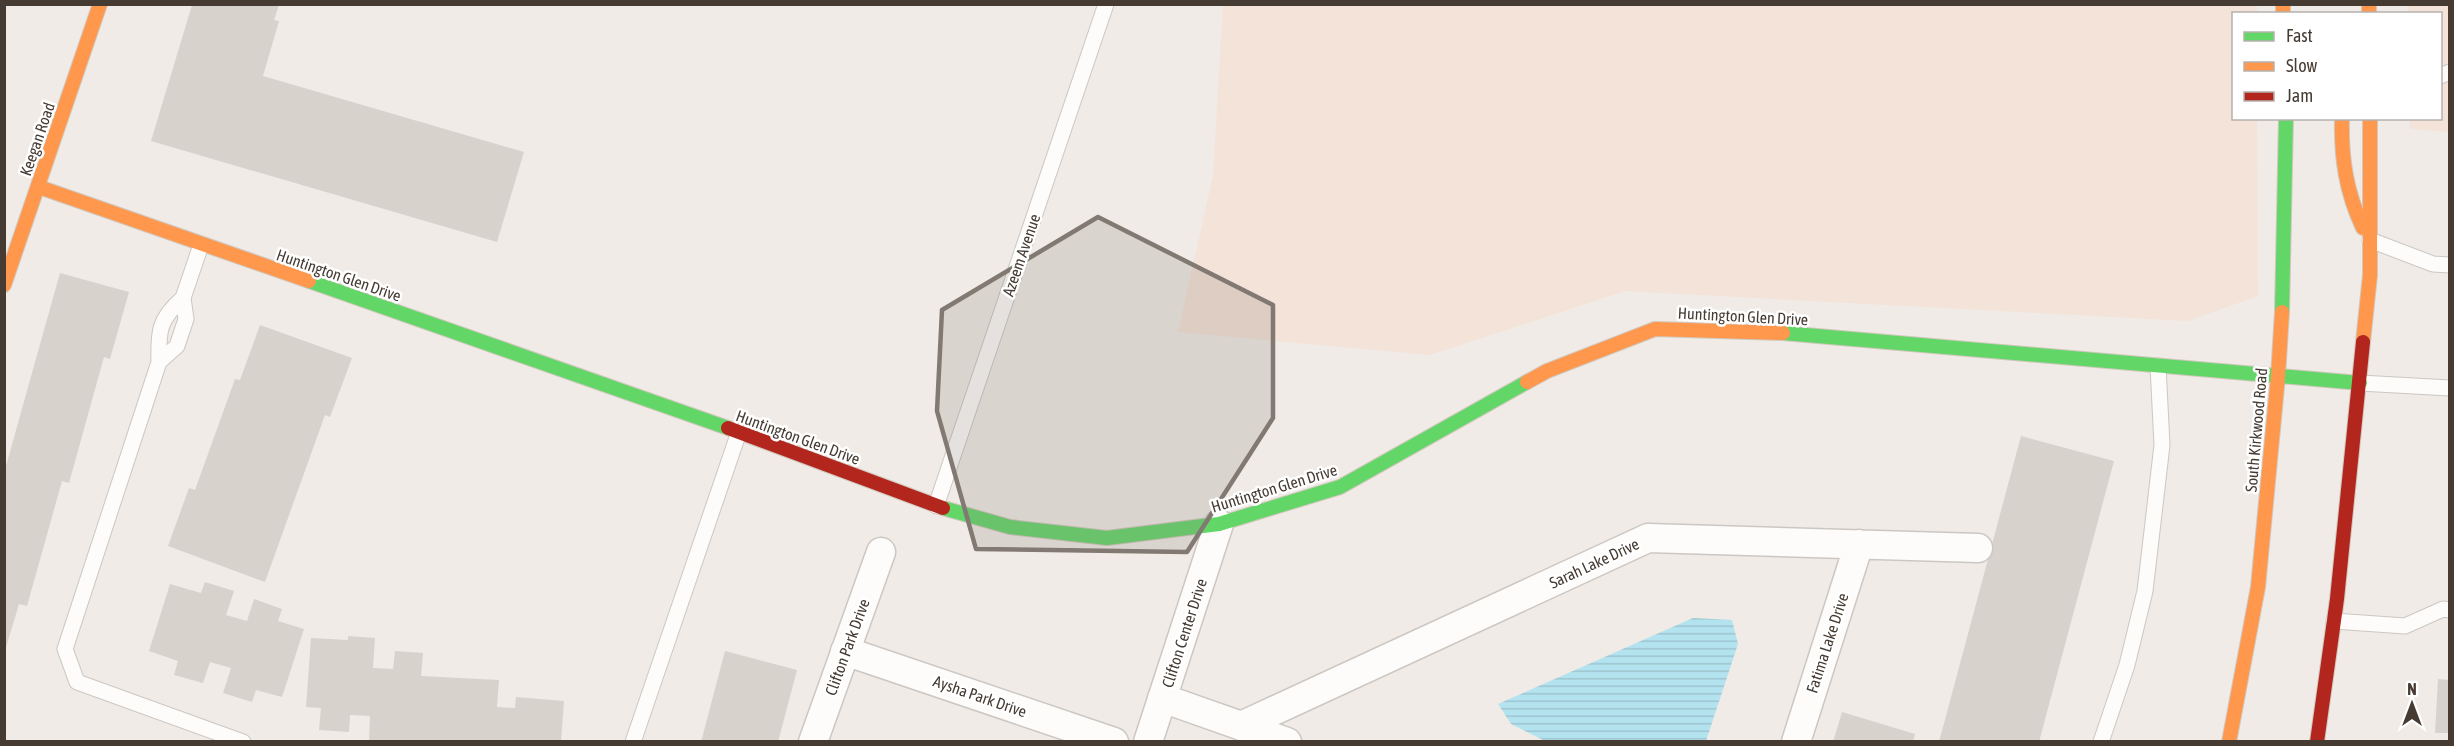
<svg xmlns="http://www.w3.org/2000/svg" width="2454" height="746" font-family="'Asap Condensed',sans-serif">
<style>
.commercial{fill:#f4e3d8}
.water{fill:url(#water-rules)}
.building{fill:#d8d2cd}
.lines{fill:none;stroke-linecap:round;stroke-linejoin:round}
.lane-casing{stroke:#ccc7c2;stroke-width:17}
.street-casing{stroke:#ccc7c2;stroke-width:31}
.fast-casing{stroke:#d1c8be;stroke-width:16}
.slow-casing{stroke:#d1c8be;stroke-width:16}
.jam-casing{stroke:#d1c8be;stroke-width:16}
.lane{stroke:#fdfcfb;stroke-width:15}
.street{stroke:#fdfcfb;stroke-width:28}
.fast{stroke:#63d668;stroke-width:14}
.slow{stroke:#ff974d;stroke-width:14}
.jam{stroke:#b3261e;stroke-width:14}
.marked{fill:#817972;fill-opacity:0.2;stroke:#817972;stroke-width:4.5;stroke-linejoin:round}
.labels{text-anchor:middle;stroke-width:5;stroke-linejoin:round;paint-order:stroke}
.street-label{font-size:16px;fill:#453b33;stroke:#fff}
</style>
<defs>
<pattern id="water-rules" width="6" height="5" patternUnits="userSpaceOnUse" patternTransform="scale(1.5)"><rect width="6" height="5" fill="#b4e3f0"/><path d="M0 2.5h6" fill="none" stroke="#9cc4ce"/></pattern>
</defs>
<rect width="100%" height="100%" fill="#f0ebe6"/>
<path class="commercial" d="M1223,5H2257V13L2234,14V118L2257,119L2258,296L2188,321L1625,291L1430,355L1178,332L1213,176Z
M2408,5H2449V132L2410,129V119L2440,118V14L2408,13Z"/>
<path class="water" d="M1693,618L1732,620L1738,644L1706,741H1545L1511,724L1498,704Z"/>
<path class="building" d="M192,5H279L274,20L279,21L263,76L524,152L497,242L151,141Z
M60,273L129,292L110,359L104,357L69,483L62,481L27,606L19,604L4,654V473Z
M260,325L352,358L330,417L325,415L265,582L168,546L189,488L195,490L235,379L240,380Z
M2021,436L2114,461L2039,742H1939Z
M205,582L234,591L226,615L247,621L254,599L282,609L278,621L304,629L282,697L256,690L252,702L223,693L231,668L210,662L203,683L174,675L178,661L149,651L170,584L201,593Z
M348,636L375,638L373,668L393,669L395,651L423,653L421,676L499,680L497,707L515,708L516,697L564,701L561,742H369L370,716L350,715L349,732L319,730L321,708L306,707L311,638L348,640Z
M725,651L797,670L778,742H701Z
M2438,679L2450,680V733H2435Z
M1842,712L1915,734L1913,742H1833Z"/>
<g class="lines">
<defs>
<path id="lane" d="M2440,76L2450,72
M2370,240L2433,264L2450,265
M183,298C159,319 158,331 159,362L65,649L77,682L243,742
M159,362L177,346L186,319L183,298L201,245
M2360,383L2450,388
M936,506L1106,4
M2334,621L2405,626L2443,609L2450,610
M633,742L739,432
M2101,742L2127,665L2145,591L2162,445L2158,366"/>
<path id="street" d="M845,651L1114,742
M1162,698L1287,742
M1241,726L1648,538L1978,548
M813,742L881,552
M1148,742L1219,524
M1796,742L1859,544"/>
<path id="fast" d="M309,281L728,428
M2282,312L2286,118
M1783,333L2360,383
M943,508L1010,527L1107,538L1219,524L1340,487L1527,382"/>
<path id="slow" d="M2283,4V14
M2369,4V14
M2342,118C2341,158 2346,192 2363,228
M39,187L309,281
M4,285L100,4
M2363,342L2370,275V118
M1527,382L1547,371L1655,329L1783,333
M2229,742L2258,587L2278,376L2282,312"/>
<path id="jam" d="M728,428L943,508
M2317,742L2337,599L2363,342"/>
</defs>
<use href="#lane" class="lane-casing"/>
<use href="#street" class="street-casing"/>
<use href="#fast" class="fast-casing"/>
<use href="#slow" class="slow-casing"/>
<use href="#jam" class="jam-casing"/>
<use href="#lane" class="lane"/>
<use href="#street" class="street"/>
<use href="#fast" class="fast"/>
<use href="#slow" class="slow"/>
<use href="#jam" class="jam"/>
</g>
<path class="marked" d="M1098,217L1273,305V418L1187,552L976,549L937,411L942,310Z"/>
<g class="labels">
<g class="street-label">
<text transform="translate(37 139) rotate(-71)" y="6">Keegan Road</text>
<text transform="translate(1021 255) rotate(-71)" y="6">Azeem Avenue</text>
<text transform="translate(339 275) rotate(19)" y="6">Huntington Glen Drive</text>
<text transform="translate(1743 316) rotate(3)" y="6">Huntington Glen Drive</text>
<text transform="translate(2256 430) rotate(-85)" y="6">South Kirkwood Road</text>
<text transform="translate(798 437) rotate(20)" y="6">Huntington Glen Drive</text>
<text transform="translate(1274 488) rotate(-17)" y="6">Huntington Glen Drive</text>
<text transform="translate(1594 563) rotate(-25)" y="6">Sarah Lake Drive</text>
<text transform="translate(1184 633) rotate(-72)" y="6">Clifton Center Drive</text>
<text transform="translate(1827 643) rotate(-72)" y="6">Fatima Lake Drive</text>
<text transform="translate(847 647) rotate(-70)" y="6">Clifton Park Drive</text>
<text transform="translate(980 696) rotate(19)" y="6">Aysha Park Drive</text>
</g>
</g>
<rect width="2454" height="746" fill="none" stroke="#453b33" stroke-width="12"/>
<rect x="2232" y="12" width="210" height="108" fill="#ffffff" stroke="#b5b1ad" stroke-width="1.5"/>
<rect x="2244" y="32" width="30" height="9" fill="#63d668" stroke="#b5b1ad" stroke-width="1.5"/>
<text x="2286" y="42" font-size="18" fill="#453b33">Fast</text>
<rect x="2244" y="62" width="30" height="9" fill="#ff974d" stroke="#b5b1ad" stroke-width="1.5"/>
<text x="2286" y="72" font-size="18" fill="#453b33">Slow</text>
<rect x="2244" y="92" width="30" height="9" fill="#b3261e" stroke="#b5b1ad" stroke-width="1.5"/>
<text x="2286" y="102" font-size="18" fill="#453b33">Jam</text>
<g transform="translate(2412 704)" stroke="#ffffff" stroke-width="4.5" paint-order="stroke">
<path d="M0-4.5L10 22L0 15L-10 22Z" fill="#453b33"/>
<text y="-9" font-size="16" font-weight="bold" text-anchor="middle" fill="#453b33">N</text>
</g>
</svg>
